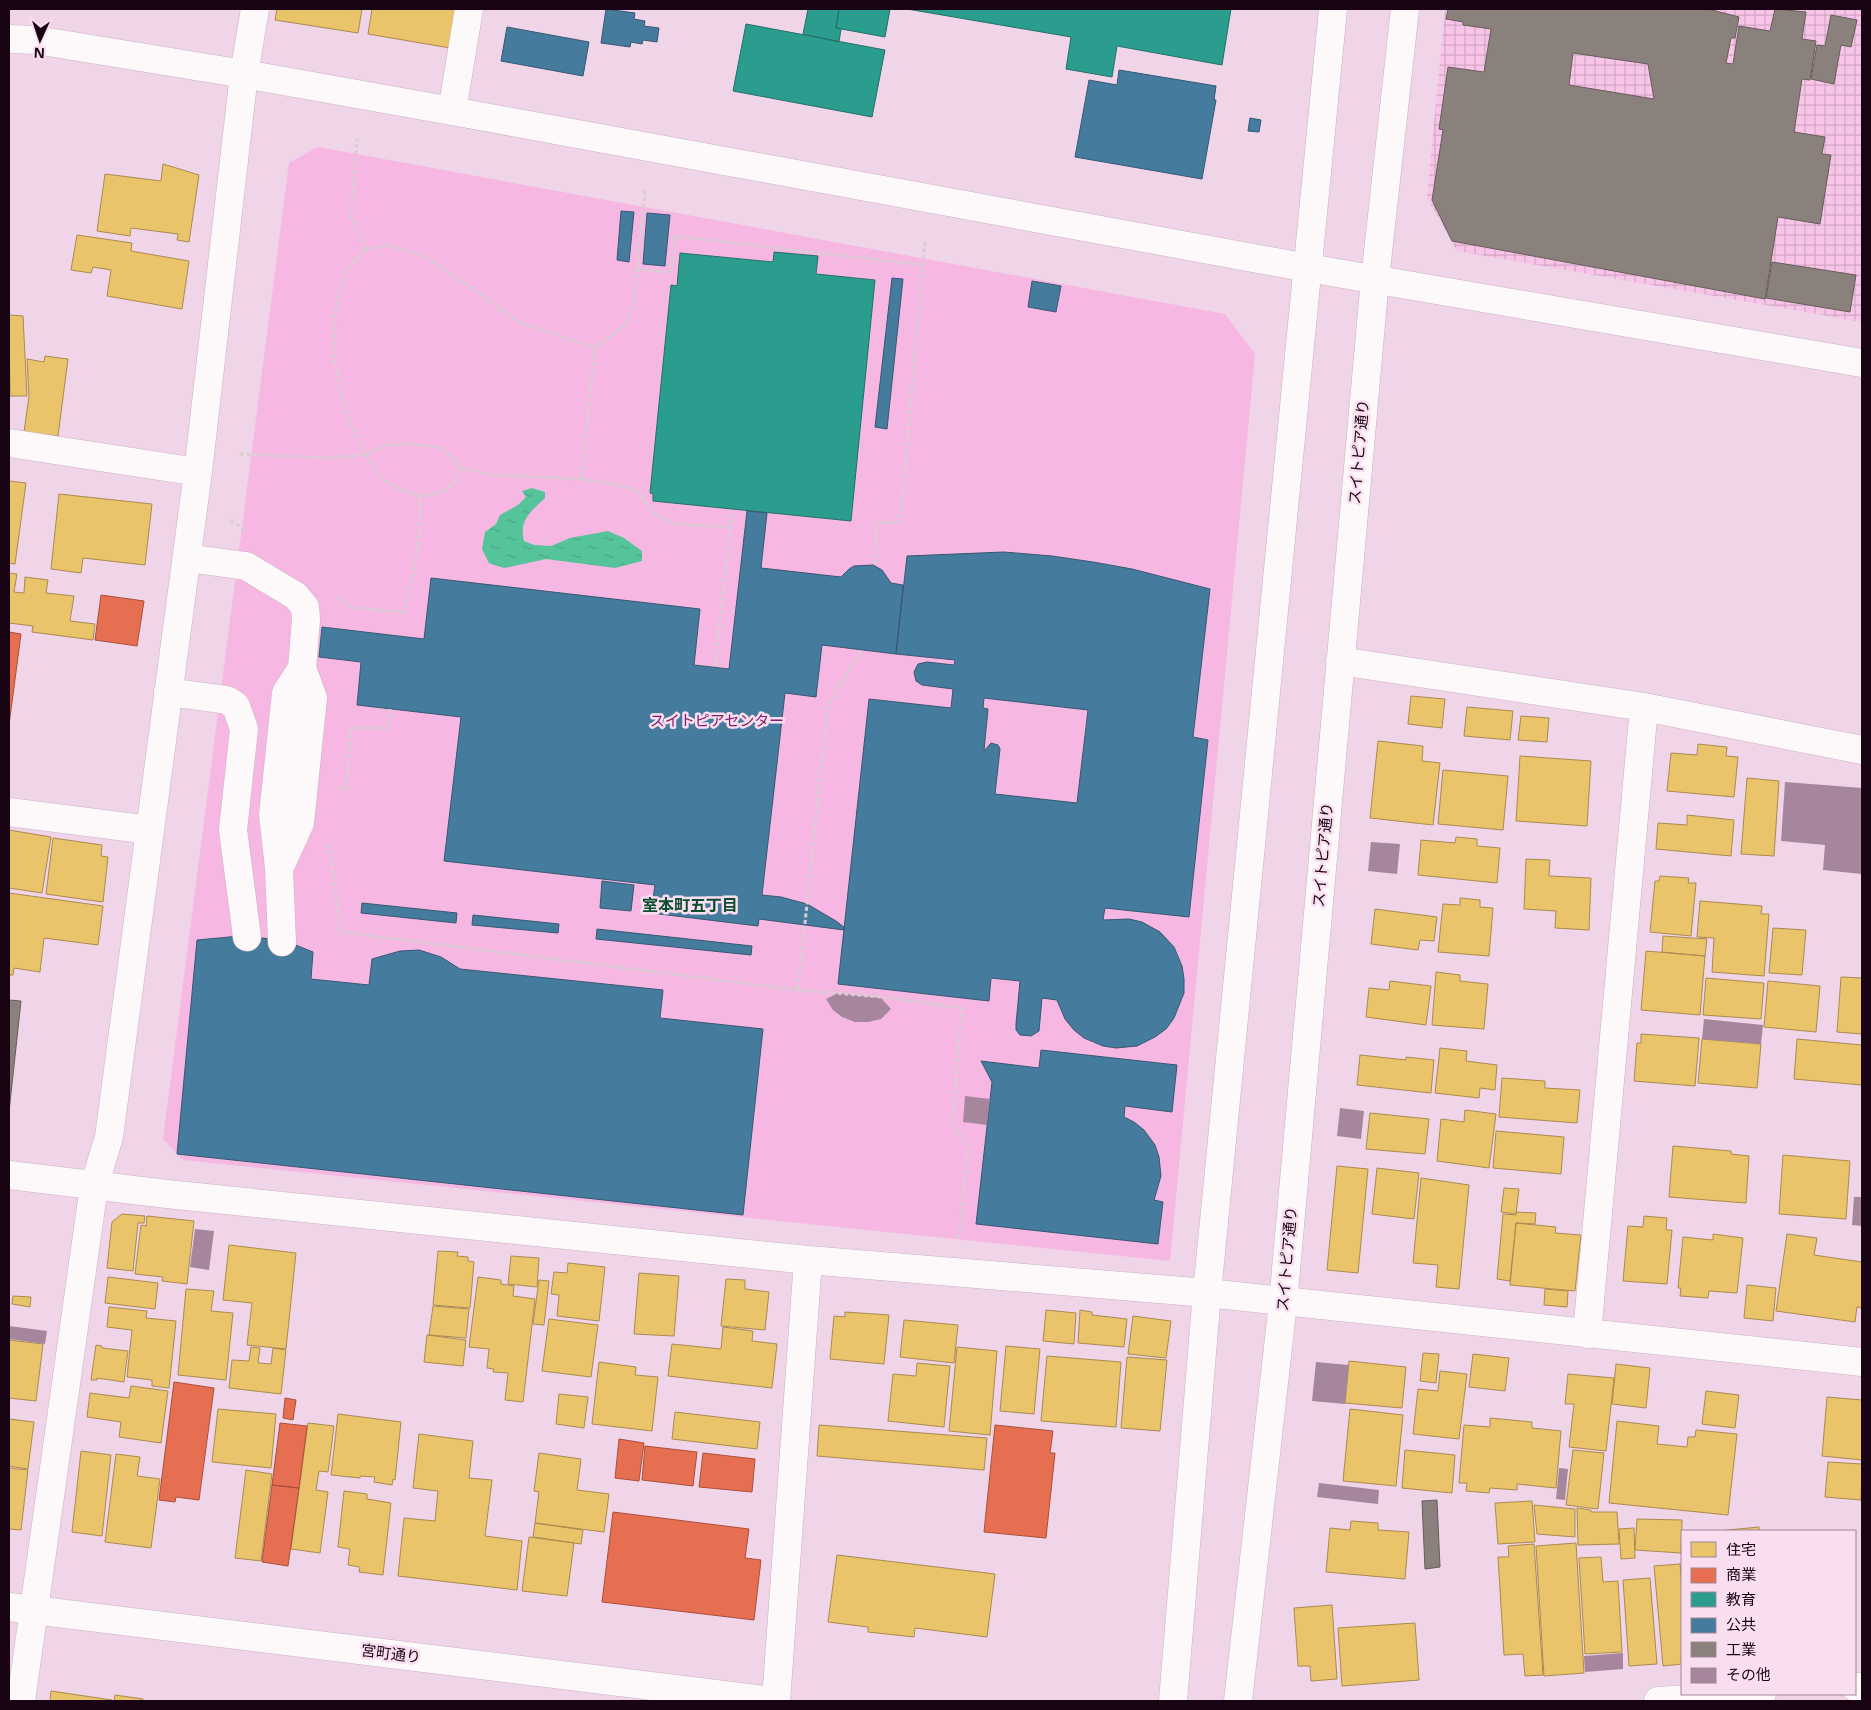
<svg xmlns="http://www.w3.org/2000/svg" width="1871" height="1710" font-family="'Noto Sans','Noto Sans JP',sans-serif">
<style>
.industrial{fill:url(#industrial-grid)}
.park{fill:#f6b7e2}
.water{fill:url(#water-ripples)}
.homes{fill:#e9c46a;stroke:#ab8a50}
.shops{fill:#e76f51;stroke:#a94f3e}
.schools{fill:#2a9d8f;stroke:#256f6a}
.public{fill:#457b9d;stroke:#385774;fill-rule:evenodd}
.industry{fill:#8a817c;stroke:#685c5c;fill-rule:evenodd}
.building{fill:#a6869d}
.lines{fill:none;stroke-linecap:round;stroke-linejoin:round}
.minor-casing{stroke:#cbb2c3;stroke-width:29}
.path{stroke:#d7cfd4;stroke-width:3;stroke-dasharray:4 2.5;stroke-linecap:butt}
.minor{stroke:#fdf9fb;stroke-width:28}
.labels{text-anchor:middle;stroke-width:5;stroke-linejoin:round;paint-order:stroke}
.street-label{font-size:15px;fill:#190413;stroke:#f9def0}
.park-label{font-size:15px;fill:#7d1f67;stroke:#f9def0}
.neighbourhood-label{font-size:16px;font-weight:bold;fill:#0a4d30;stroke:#f9def0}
</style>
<defs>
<pattern id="industrial-grid" width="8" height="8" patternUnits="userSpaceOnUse" patternTransform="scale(1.25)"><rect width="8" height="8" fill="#f8c4e8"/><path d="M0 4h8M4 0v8" fill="none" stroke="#d4a7c6"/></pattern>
<pattern id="water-ripples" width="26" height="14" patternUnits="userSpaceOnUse" patternTransform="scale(1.25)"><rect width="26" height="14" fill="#55c49b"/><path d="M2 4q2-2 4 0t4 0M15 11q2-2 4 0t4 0" fill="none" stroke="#49a785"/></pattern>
</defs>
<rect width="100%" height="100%" fill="#f0d4e7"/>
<path class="industrial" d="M1445,9H1862V322L1457,251L1427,198Z"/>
<path class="park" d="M318,147L1225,314L1255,354L1170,1261L183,1160L163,1139L289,163Z"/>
<path class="water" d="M532,488L545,492V498C530,512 519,520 524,541L534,545L551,546L570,538L608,531L624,538L642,551V561L615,568L546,559L504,568L489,563L482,549L485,532L496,524L500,515L518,505L526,497L522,491Z"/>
<path class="homes" d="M277,9H362L358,33L275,20Z
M372,9H457L450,48L368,34Z
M163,164L199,175L189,242L177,240L178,234L131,228L130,236L97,231L105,174L161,181Z
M77,235L132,243L131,251L189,261L182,309L107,296L111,270L93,267L91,273L71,270Z
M9,315L23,316L27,396H10Z
M45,356L68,359L58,436L24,432L29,396L27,359L44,362Z
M9,481L26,483L15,564L9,563Z
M59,494L152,504L145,565L83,558L81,573L51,569Z
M9,573L17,574L14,592L24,593L25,577L48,580L46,593L74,596L70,621L95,624L93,640L32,632L33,626L9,623Z
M1411,696L1445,699L1442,728L1408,724Z
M1467,707L1513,711L1510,740L1464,736Z
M1521,716L1549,718L1547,742L1518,740Z
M1378,741L1423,746L1422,761L1440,763L1433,825L1370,818Z
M1698,744L1727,747L1726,756L1738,757L1734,797L1667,791L1671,753L1697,755Z
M1520,756L1591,761L1587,826L1516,821Z
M1443,770L1508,776L1503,830L1438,824Z
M1747,778L1779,781L1774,856L1741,854Z
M1687,815L1734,820L1731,856L1656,849L1658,823L1687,825Z
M9,830L51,837L42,893L9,888Z
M1456,837L1477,839V846L1500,848L1497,883L1418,875L1421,840L1455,843Z
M53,838L102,845L101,856L108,857L103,902L46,894Z
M1526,859L1550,860L1549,876L1591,878L1589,930L1555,928L1556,911L1524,909Z
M1660,876L1689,878L1688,883H1696L1691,936L1650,932L1655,881H1659Z
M9,893L103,906L98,945L44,938L40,972L14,968L13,975H9Z
M1460,898L1480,900V907L1493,908L1489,956L1438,952L1443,904L1460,905Z
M1700,901L1762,906L1761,914H1769L1764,976L1712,972L1714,938L1697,937Z
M1375,909L1437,917L1434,941L1420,940L1418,950L1371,944Z
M1773,928L1806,930L1802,975L1769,973Z
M1663,936L1707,939L1705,956L1662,952Z
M1646,951L1705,956L1700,1015L1641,1010Z
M1436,972L1460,975V981L1488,984L1484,1029L1432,1025Z
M1841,977L1862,978V1034L1837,1032Z
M1706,978L1764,983L1761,1019L1703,1015Z
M1390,981L1431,986L1426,1025L1366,1017L1369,988L1389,990Z
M1768,981L1820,986L1816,1032L1764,1027Z
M1641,1034L1699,1038L1695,1086L1634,1081L1637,1043H1641Z
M1702,1039L1761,1044L1757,1088L1698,1083Z
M1797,1039L1862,1045V1085L1794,1079Z
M1440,1048L1467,1051L1466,1061L1497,1065L1495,1090L1480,1088L1479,1098L1435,1093Z
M1360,1055L1406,1060V1057L1434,1060L1431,1093L1357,1085Z
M1502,1078L1545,1081V1088L1580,1090L1577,1123L1499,1117Z
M1465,1110L1496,1114L1489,1168L1437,1161L1441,1119L1464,1122Z
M1370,1113L1429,1119L1425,1154L1366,1149Z
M1496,1131L1564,1137L1561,1174L1493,1168Z
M1673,1146L1731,1151V1154L1749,1156L1746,1203L1669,1197Z
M1783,1155L1850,1161L1846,1219L1779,1214Z
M1337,1166L1368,1169L1358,1273L1327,1270Z
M1377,1168L1419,1173L1414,1219L1372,1214Z
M1421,1178L1469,1185L1459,1289L1436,1287L1438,1265L1413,1263Z
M1504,1188L1519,1189L1516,1214L1501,1212Z
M1516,1212L1536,1213L1535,1224L1516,1223L1510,1281L1497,1279L1503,1214L1516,1215Z
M122,1214L145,1216L144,1223H138L133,1271L107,1268L112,1222Z
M147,1216L194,1221L187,1284L162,1281L163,1277L135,1274L141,1225L146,1226Z
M1644,1216L1667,1218L1666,1230H1672L1667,1284L1623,1281L1628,1226L1643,1227Z
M1516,1223L1556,1227L1555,1233L1581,1235L1575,1291L1510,1285Z
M1713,1234L1743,1238L1737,1293L1709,1291L1708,1298L1680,1296L1681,1288H1678L1683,1237L1713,1240Z
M1787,1234L1817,1238L1814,1255L1862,1262V1308L1857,1307L1855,1322L1776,1311Z
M229,1245L296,1253L286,1349L247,1345L252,1303L223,1300Z
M438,1251L458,1252L457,1256L468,1257V1261L474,1262L470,1308L433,1305Z
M511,1256L539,1258L537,1287L508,1284Z
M568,1263L605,1267L599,1321L557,1316L559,1295L551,1294L554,1272L567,1273Z
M639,1273L679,1276L674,1336L634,1334Z
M108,1277L158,1283L155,1309L105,1303Z
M478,1277L501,1280V1284L514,1286L513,1296L535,1299L523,1402L505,1400L508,1373L493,1372L494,1369L487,1368L489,1349L469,1347Z
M726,1279L745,1280V1289L769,1292L765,1330L721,1326Z
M539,1280L549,1281L544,1325L533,1324Z
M1747,1285L1776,1288L1773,1321L1744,1318Z
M186,1289L214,1291L211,1311L233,1313L226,1380L178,1375Z
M1545,1289L1568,1291L1567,1307L1544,1305Z
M13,1296L31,1297L30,1307L12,1304Z
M433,1306L469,1309L466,1338L429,1335Z
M109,1307L147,1311L146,1318L176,1321L169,1388L152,1386V1380L127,1377L132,1330L107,1327Z
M1046,1310L1076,1313L1074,1344L1043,1341Z
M1080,1310L1092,1312V1315L1127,1319L1124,1347L1078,1343Z
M845,1312L889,1315L884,1364L830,1359L834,1316L845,1317Z
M1133,1316L1171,1321L1166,1358L1128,1354Z
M549,1319L598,1325L591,1377L542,1371Z
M904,1320L958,1325L954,1363L900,1357Z
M723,1327L753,1331L752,1341L777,1344L772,1388L668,1376L672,1344L721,1349Z
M427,1335L466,1340L463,1366L424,1362Z
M9,1340L43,1344L36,1401L9,1398Z
M96,1345L102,1346V1348L128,1351L124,1382L97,1378V1380H91Z
M1006,1346L1040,1349L1034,1414L1000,1411Z
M251,1347L260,1348L258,1363L271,1364L273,1348L286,1350L281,1394L229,1388L232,1360L249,1361Z
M957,1347L997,1351L990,1435L949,1431Z
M1423,1353L1439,1354L1436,1383L1420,1381Z
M1473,1354L1509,1358L1505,1391L1469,1387Z
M1047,1356L1121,1362L1116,1427L1041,1421Z
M1127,1357L1167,1360L1160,1431L1121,1428Z
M1349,1361L1406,1367L1402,1408L1345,1403Z
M599,1362L636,1367L635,1375L658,1377L652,1431L592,1424Z
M917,1363L950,1366L944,1427L888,1421L893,1374L916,1376Z
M1616,1364L1650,1368L1646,1408L1612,1404Z
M1440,1371L1467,1374L1459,1439L1413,1434L1418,1389L1438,1391Z
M1568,1374L1614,1378L1606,1451L1569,1447L1574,1404H1565Z
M131,1386L168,1391L161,1443L119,1437L121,1422L87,1417L90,1393L129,1398Z
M1706,1391L1739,1395L1735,1428L1702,1424Z
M559,1394L588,1397L584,1428L556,1424Z
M1827,1397L1862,1400V1460L1822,1456Z
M218,1409L276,1414L271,1468L212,1462Z
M1350,1409L1403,1415L1396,1486L1343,1481Z
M675,1412L760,1422L757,1449L672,1439Z
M338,1414L401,1422L395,1480L393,1479L392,1485L374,1482L375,1477L360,1476V1478L331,1475Z
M1490,1418L1532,1422V1428L1561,1431L1556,1488L1517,1484V1490L1490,1488L1489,1493L1466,1491L1467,1483H1459L1464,1425L1490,1427Z
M9,1419L34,1422L28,1469L9,1466Z
M1617,1421L1659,1426L1657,1444L1687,1447L1688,1437H1695L1696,1430L1737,1434L1728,1515L1609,1503Z
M308,1423L334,1426L328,1472L319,1471L316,1490L328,1492L320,1553L291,1549Z
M819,1425L987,1438L984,1470L817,1456Z
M419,1434L473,1441L469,1478L492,1480L485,1536L522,1541L517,1590L398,1576L404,1518L435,1521L438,1491L413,1488Z
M1405,1450L1455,1455L1452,1493L1402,1488Z
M1573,1450L1604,1453L1598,1509L1566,1505Z
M81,1451L111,1455L102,1536L72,1532Z
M539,1453L581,1459L577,1490L609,1494L604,1532L535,1523L539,1492L534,1491Z
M116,1454L140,1457L137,1476L160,1479L151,1548L105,1542Z
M1828,1462L1862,1464L1861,1500L1825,1497Z
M9,1468L28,1470L21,1530L9,1529Z
M246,1470L272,1474L261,1561L235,1558Z
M344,1491L367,1494V1499L391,1503L383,1575L359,1572L360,1567L348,1565L350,1549L338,1547Z
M1532,1501L1535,1542L1498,1544L1495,1503Z
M1534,1505L1575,1509V1537L1537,1534Z
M1577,1508L1591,1510V1512H1617L1619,1544L1578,1545Z
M1637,1519L1682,1520L1681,1553L1635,1550Z
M1351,1521L1378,1523V1530L1409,1532L1405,1579L1326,1572L1330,1528L1350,1530Z
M535,1523L583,1530L581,1544L533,1537Z
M1759,1527V1531H1717Z
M1634,1528L1635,1558L1621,1559L1619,1529Z
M529,1537L574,1543L567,1596L522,1591Z
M1576,1543L1584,1673L1544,1676L1536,1546Z
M1534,1544L1543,1675L1525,1676L1523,1654L1504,1655L1498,1557H1509L1508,1546Z
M837,1555L995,1574L987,1637L915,1628L914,1637L868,1632V1627L828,1622Z
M1601,1557L1603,1582L1618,1581L1622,1652L1585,1654L1579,1558Z
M1680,1564L1682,1585V1664L1663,1666L1654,1566Z
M1650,1578L1657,1664L1629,1666L1623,1580Z
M1332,1605L1337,1679L1311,1681L1310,1666H1298L1294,1608Z
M1415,1623L1419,1680L1342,1686L1338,1628Z
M51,1691L112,1700V1701H50Z
M115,1695L143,1699V1701H114Z"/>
<path class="shops" d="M101,595L144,601L137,646L95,640Z
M9,632L21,634L9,725Z
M174,1382L214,1388L199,1500L176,1497L175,1502L159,1500Z
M285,1398L296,1400L293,1420L283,1418Z
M280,1423L307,1426L299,1488L272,1485Z
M995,1425L1053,1431L1050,1453H1055L1046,1538L984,1532Z
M619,1439L644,1443L639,1481L615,1478Z
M645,1446L697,1452L693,1486L642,1480Z
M703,1453L755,1459L752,1492L699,1487Z
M272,1485L299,1488L288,1566L262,1562Z
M613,1512L749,1529L745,1558L761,1560L754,1620L602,1602Z"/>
<path class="schools" d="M808,9H839L836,28L841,29L839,42L803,34Z
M839,9H890L885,37L836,28Z
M907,9H1231L1222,65L1117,46L1112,77L1066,69L1071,37Z
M746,24L885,50L872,117L733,91Z
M774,252L818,256L816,274L875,280L851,521L653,501V494L650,493L671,285L677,286L680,253L773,262Z"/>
<path class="public" d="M606,9L635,13L634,19L645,21L644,26L659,28L657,42L643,40L642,44L631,42L630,47L601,43Z
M507,27L589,42L583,76L501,61Z
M1119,70L1216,86L1214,100H1216L1202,179L1075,157L1089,80L1117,85Z
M1250,118L1261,120L1259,132L1248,131Z
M621,211L634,212L629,262L617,260Z
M647,213L670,215L665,266L643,264Z
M892,278L903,279L887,429L875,427Z
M1032,281L1061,286L1056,312L1028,307Z
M747,511L767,513L761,568L841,577L849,569L854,566L873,565L882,570L891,583L903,585L896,654L822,645L816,697L785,693L762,895L781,897L807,904L836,921L844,927V930L759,919L758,926L651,913L655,885L444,861L461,717L357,705L361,662L319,657L322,627L424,639L431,578L700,609L694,665L729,669Z
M1004,552L1052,556L1093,562L1132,569L1210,589L1193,737L1208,740L1189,917L1105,908L1103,920L1129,919L1142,922L1160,932L1174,947L1182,966L1184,979V993L1174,1018L1166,1029L1155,1037L1137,1046L1116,1048L1103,1046L1084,1038L1074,1030L1065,1019L1057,1000L1042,998L1039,1031L1031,1036L1020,1035L1016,1030V1024L1020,981L991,978L989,1001L838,984L869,699L951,708L953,689L922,685L916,681L914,672L918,664L927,662L954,665L955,660L896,654L907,556ZM984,698L1088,710L1077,803L995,794L1000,749L998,745L991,743L984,751L988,709L983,708Z
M602,881L634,885L631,911L600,908Z
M362,903L457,913L456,923L361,913Z
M473,915L559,924L558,933L472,925Z
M597,929L752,946L751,955L596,939Z
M240,936L272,939L293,944L313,952L311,979L369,985L372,959L400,951L419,950L441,957L460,969L663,990L660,1018L763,1029L743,1215L177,1154L197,940Z
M1041,1050L1177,1065L1172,1112L1125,1106L1124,1117L1134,1122L1144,1130L1155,1145L1159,1157L1161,1176L1154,1200L1163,1202L1158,1244L976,1224L992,1082L981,1061L1039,1068Z"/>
<path class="industry" d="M1448,9H1708L1739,17L1735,38H1731L1726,63L1733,64L1739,26L1770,31L1775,9L1806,12L1802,39L1816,41L1810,80L1802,79L1794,132L1825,137L1822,154L1831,155L1820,224L1778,217L1765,299L1452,241L1432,200L1443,130L1439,129L1448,67L1484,72L1491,29L1463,25V22L1446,19ZM1573,53L1648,64L1654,99L1569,85Z
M1831,15L1857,20L1851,47L1841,45L1834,84L1811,79L1817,45L1825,46Z
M1772,262L1856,275L1850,312L1766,298Z
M9,1000L21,1001L9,1112Z
M1437,1500L1440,1567L1425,1569L1422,1501Z"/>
<path class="building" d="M1785,782L1862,788V874L1823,870L1825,845L1781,841Z
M1371,842L1400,844L1397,874L1368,871Z
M838,993L881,998L891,1009L881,1019L868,1022H855L842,1017L833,1010L826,999Z
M1704,1019L1763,1025L1761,1044L1702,1039Z
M965,1096L990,1099L987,1125L963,1122Z
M1340,1108L1364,1111L1361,1139L1337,1136Z
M1854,1197H1862V1226L1852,1225Z
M195,1229L214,1231L209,1270L190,1267Z
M9,1326L47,1331L45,1344L9,1339Z
M1316,1362L1349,1365L1345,1404L1312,1401Z
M1559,1468L1568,1469L1565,1500L1556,1499Z
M1319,1483L1379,1490L1378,1504L1317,1497Z
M1623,1653V1669L1585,1672L1584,1656Z"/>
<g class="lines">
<defs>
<path id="minor" d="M9,39L36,40L244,74L452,111L1308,268L1862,363
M452,111L469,9
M9,443L198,472
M187,558L246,566L296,596L305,607L306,619L302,668L313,698L300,823L279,869L282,942
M1340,661L1644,707L1862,750
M168,692L227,700L236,706L244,729L233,830L247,937
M9,812L150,830
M279,868L273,815L286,693L302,668
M9,1175L167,1194L808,1260L1207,1293L1862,1362
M1587,1334L1644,707
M9,1607L774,1701
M1855,1687H1862
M21,1701L94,1186L109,1137L198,472L244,74L255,9
M776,1701L808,1260
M1173,1701L1207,1293L1333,9
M1238,1701L1283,1303L1375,279L1405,9
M1658,1701L1762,1694"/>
</defs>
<use href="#minor" class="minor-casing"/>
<path class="path" d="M364,250L388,245L426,257L480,294L516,321L595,348L626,324L634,302L645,190
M637,269L671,272L674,236L923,265
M240,454L330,458L365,454L346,413L333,354L335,313L345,273L365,248L351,217L357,139
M461,468L493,475L581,479L595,348
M581,479L614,484L638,490L654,514L676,524L731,527
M231,520L245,530
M875,564L876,522L900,523L925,242
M339,598L352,608L404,612C413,573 423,535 420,496C388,486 383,483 365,454L388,445L409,444L439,447L455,460L461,468C450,494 446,492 420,496
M861,651L828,704L798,990L882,997L962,1008L952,1125L968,1145L959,1239
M715,666L732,513
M338,788L346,789L351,728H389L390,709
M329,844L341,932L798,990"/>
<use href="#minor" class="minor"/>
</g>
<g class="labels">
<g class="street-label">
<text transform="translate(1359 452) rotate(-85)" y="5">スイトピア通り</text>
<text transform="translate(1323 855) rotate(-85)" y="5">スイトピア通り</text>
<text transform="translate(1287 1259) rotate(-85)" y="5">スイトピア通り</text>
<text transform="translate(391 1654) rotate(7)" y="5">宮町通り</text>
</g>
<g class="park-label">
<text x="717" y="726">スイトピアセンター</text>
</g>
<g class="neighbourhood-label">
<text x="690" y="911">室本町五丁目</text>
</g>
</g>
<rect width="1871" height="1710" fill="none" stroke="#190413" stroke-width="20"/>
<rect x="1681" y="1530" width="175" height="165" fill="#f9def0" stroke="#9f8798"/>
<rect x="1691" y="1542" width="25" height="15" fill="#e9c46a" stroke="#9f8798"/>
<text x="1726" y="1555" font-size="15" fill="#190413">住宅</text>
<rect x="1691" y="1568" width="25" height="15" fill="#e76f51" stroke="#9f8798"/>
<text x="1726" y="1580" font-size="15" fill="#190413">商業</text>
<rect x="1691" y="1592" width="25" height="15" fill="#2a9d8f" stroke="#9f8798"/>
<text x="1726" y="1605" font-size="15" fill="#190413">教育</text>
<rect x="1691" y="1618" width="25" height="15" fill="#457b9d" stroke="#9f8798"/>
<text x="1726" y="1630" font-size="15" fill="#190413">公共</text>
<rect x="1691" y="1642" width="25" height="15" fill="#8a817c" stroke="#9f8798"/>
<text x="1726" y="1655" font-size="15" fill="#190413">工業</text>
<rect x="1691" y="1668" width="25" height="15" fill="#a6869d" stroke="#9f8798"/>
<text x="1726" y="1680" font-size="15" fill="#190413">その他</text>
<g transform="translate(40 40) rotate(183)" stroke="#f9def0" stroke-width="4" paint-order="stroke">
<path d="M0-4L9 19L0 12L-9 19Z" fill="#190413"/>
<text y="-8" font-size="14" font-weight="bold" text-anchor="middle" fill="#190413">N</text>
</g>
</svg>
